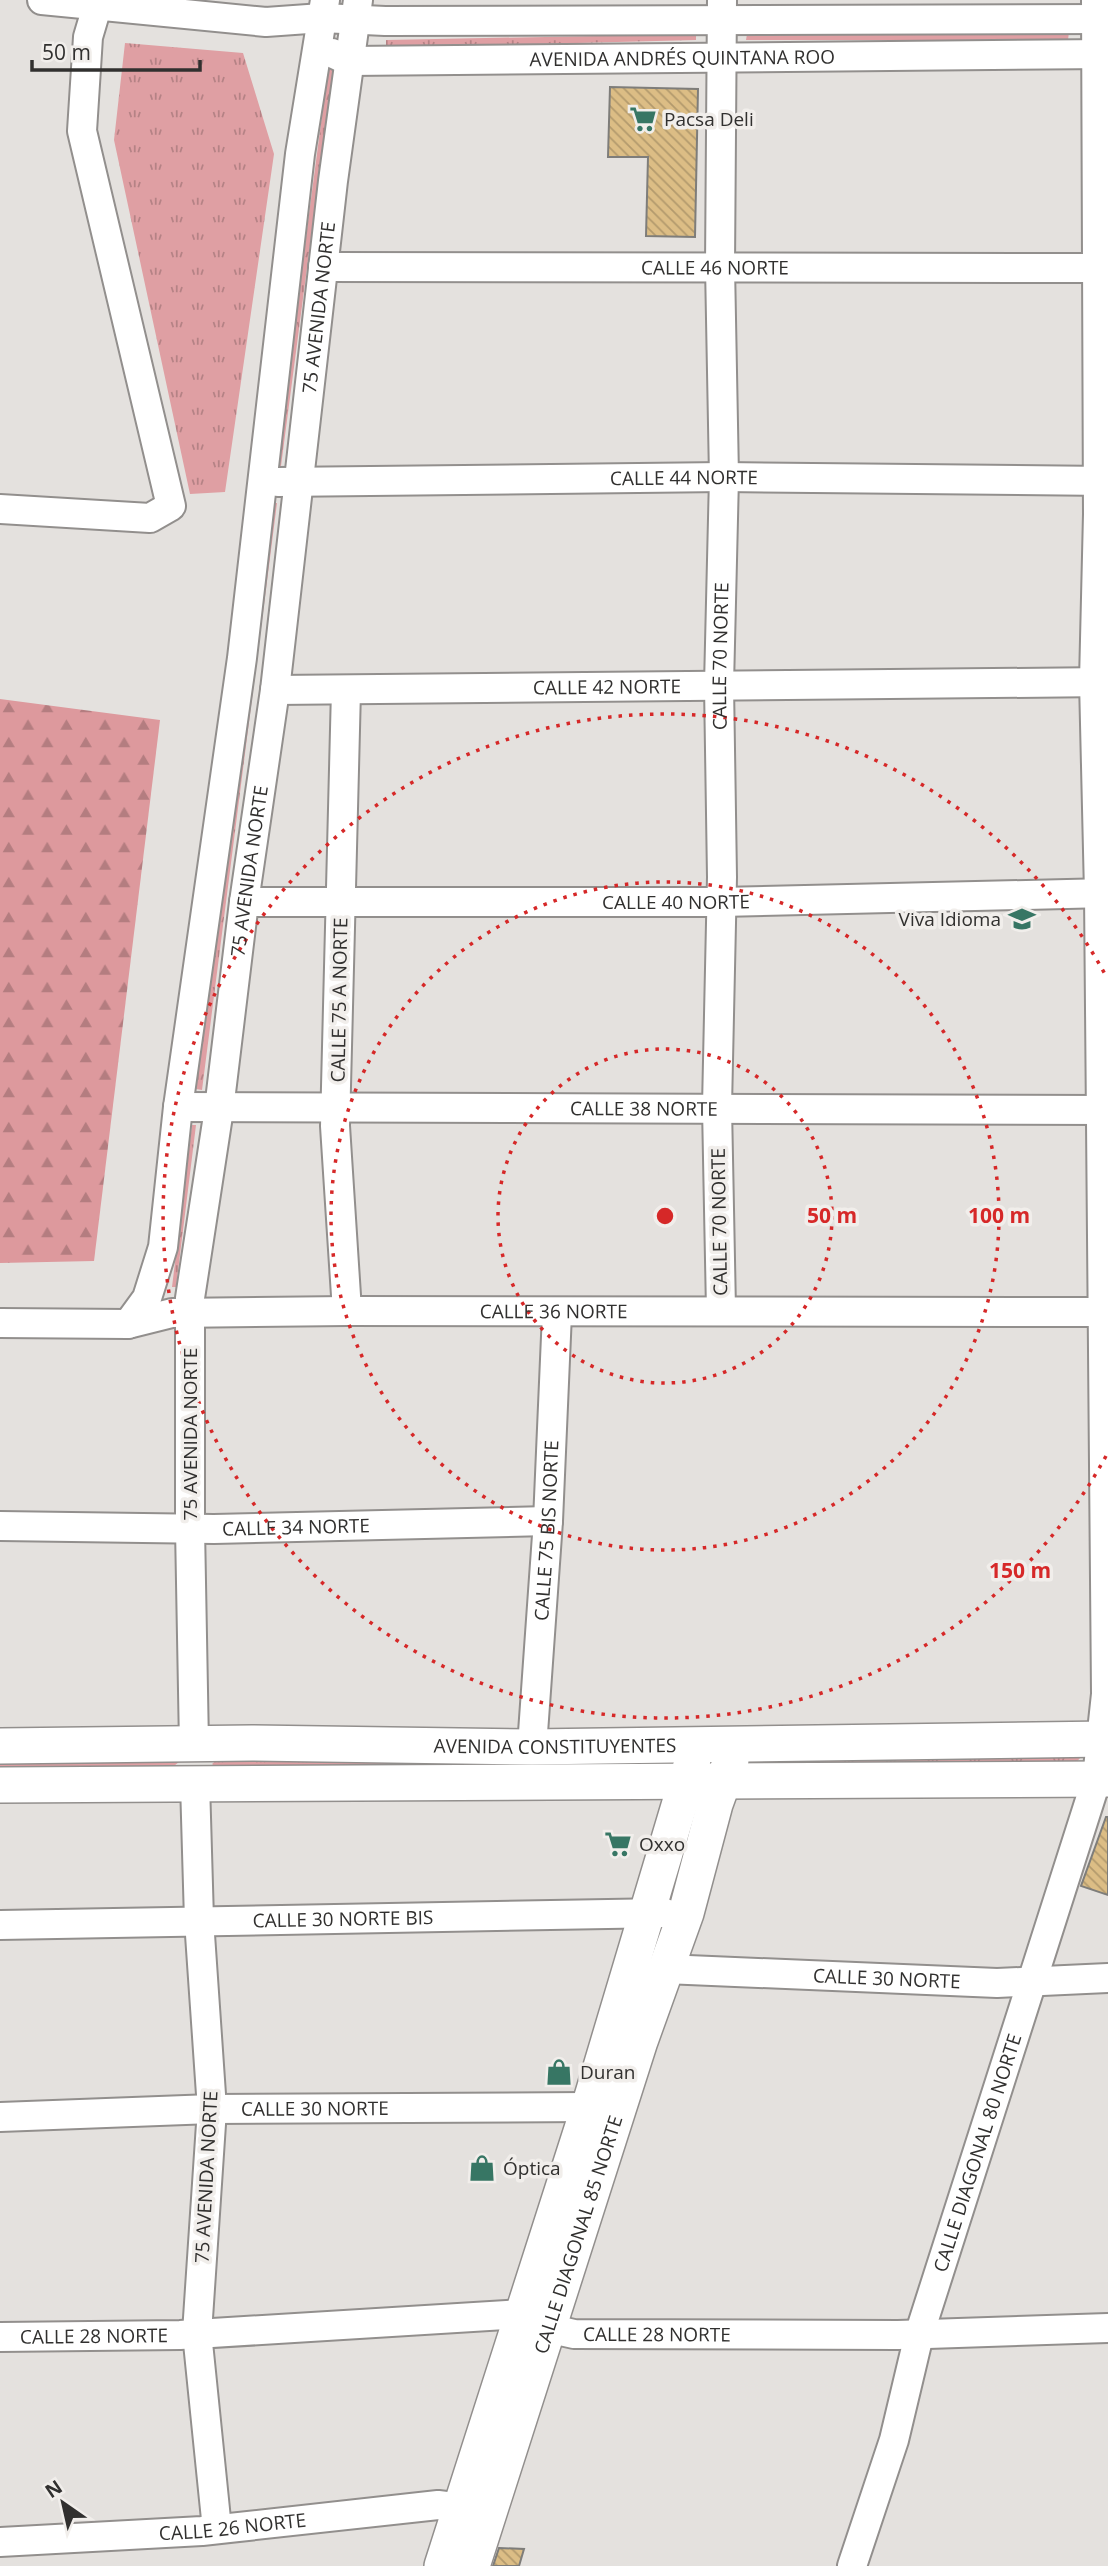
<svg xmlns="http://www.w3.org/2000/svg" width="1108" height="2566" font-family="'Open Sans',sans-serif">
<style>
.grass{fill:url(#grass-tufts)}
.forest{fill:url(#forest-firs)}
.building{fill:url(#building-back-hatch);stroke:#7e7d7a;stroke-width:2}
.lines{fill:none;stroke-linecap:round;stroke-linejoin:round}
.minor-casing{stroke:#928f8d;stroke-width:32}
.major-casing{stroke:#928f8d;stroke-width:38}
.minor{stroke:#fff;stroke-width:28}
.major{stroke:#fff;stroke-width:35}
.ring{fill:none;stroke:#d62828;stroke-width:3.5;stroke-dasharray:3.5 7}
.labels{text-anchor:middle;stroke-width:7;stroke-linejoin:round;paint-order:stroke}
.street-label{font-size:19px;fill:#31302f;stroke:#f1eeeb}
.poi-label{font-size:19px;fill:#31302f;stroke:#f1eeeb;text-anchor:start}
.centre{fill:#d62828;stroke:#f1eeeb;stroke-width:3.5}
.ring-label{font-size:21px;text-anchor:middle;font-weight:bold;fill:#d62828;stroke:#f1eeeb;stroke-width:7;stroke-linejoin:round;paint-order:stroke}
</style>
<defs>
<pattern id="grass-tufts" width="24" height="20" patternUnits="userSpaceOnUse" patternTransform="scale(1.75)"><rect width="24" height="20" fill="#df9fa3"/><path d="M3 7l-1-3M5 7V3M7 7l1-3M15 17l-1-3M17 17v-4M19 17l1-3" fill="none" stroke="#b58285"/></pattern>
<pattern id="forest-firs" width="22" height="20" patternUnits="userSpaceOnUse" patternTransform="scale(1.75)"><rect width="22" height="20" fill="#dd999d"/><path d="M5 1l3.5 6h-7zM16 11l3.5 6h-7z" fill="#b47d80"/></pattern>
<pattern id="building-back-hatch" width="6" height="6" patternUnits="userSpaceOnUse" patternTransform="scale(1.75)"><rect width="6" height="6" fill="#dcbd85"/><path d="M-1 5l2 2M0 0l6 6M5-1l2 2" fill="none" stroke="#b39a6d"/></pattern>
</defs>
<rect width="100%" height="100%" fill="#e4e1de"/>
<path class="grass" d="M1069,32L1068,40H746L747,34Z
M696,34V40L386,48V40Z
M125,43L243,53L274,154L225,492L190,494L114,140Z
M328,70H333L281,466L276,465Z
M271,503H277L202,1090L196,1089Z
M192,1125H196L176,1287H172Z
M1074,1751L1080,1758L1074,1765L759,1768L754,1760Z
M666,1755L670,1763L663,1769L219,1770L212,1764L220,1757Z
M168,1757L179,1762L170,1769L0,1772V1760Z"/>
<path class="forest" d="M0,699L160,720L94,1261L0,1263Z"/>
<path class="building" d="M610,87L698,89L695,237L646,236L648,157H608Z
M1106,1817H1108V1895L1081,1886Z
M499,2548L524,2549L519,2566H493Z"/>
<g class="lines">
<defs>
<g id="minor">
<path d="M42,0L266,22L322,18L385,21L1108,19"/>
<path id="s1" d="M332,53L349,61L1108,54"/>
<path id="s2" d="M323,267L1108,268"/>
<path id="s3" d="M278,482L724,477L1108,481"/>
<path d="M0,509L150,518L171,506L82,131L88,37L99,0"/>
<path id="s4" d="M275,690L1108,682"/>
<path d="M346,690L335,1126L347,1311"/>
<path id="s5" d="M244,902H721L1108,893"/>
<path id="s6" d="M178,1107L1108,1110"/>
<path id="s7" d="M721,1310L717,1107L722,877L719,685L724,477L720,266L722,0"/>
<path id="s8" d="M0,1323L128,1324L172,1313L347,1311L1108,1312"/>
<path d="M128,1324L147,1298L163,1247L178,1107L242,658L300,154L325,0"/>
<path id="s9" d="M0,1526L214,1529L548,1521"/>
<path id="s10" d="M194,1745L190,1528V1298L219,1109L244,902L275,690L333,181L358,0"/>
<path id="s11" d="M532,1747L548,1521L557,1313"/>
<path d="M195,1783L199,1920L212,2109L197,2333L217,2529"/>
<path id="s12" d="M0,1925L665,1913"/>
<path id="s13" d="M665,1969L997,1983L1108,1978"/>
<path id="s14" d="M0,2117L212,2109L589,2107"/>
<path id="s15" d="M0,2337L180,2335L523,2314L547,2328L574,2334L898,2335L1108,2328"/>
<path id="s16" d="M0,2542L202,2531L438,2505L462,2508"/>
<path id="s17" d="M852,2566L894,2440L919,2335L1097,1778L1106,1694L1099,893L1094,681L1098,514L1096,0"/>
</g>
<g id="major">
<path id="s18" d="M0,1746L252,1743L532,1747L1108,1739"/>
<path d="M0,1785L1108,1779"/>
<path d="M442,2566L589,2107L693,1759"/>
<path id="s19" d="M472,2566L640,2041L686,1913L715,1804L731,1760"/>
</g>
</defs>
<use href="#minor" class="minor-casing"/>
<use href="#major" class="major-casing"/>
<use href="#minor" class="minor"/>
<use href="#major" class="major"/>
</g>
<g class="ring">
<circle cx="665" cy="1216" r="167"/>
<circle cx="665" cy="1216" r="334"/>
<path d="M1106 1456A502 502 0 1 1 1106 976"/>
</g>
<defs>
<symbol id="supermarket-bare" viewBox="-9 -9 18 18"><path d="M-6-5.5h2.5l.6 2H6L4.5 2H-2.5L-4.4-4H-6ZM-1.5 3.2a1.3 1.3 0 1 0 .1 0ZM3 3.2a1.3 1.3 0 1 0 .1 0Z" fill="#377664" stroke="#f1eeeb" stroke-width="2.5" paint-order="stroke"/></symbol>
<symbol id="school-bare" viewBox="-9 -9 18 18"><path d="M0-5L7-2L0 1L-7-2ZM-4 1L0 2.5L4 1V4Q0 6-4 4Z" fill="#377664" stroke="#f1eeeb" stroke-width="2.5" paint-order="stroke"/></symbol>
<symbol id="shop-bare" viewBox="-9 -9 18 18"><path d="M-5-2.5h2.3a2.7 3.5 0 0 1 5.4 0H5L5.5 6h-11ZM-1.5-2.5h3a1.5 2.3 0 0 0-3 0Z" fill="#377664" stroke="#f1eeeb" stroke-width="2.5" paint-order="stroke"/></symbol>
</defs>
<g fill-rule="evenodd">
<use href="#supermarket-bare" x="624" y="100" width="38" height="38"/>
<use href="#school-bare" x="1003" y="900" width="38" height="38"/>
<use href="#supermarket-bare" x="599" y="1825" width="38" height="38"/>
<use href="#shop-bare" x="540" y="2053" width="38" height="38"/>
<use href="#shop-bare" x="463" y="2149" width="38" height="38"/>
</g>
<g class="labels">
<g class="street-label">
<text dy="7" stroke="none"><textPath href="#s1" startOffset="352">AVENIDA ANDRÉS QUINTANA ROO</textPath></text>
<text dy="7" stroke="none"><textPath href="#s2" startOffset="392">CALLE 46 NORTE</textPath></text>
<text dy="7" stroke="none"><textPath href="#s10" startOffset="1446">75 AVENIDA NORTE</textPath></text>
<text dy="7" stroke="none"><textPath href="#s3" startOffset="406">CALLE 44 NORTE</textPath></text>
<text dy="7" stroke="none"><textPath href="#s7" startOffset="654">CALLE 70 NORTE</textPath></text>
<text dy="7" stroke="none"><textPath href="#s4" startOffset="332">CALLE 42 NORTE</textPath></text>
<text dy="7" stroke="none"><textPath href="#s10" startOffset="878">75 AVENIDA NORTE</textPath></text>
<text dy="7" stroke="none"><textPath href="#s5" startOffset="432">CALLE 40 NORTE</textPath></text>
<text transform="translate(339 1000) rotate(-89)" y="7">CALLE 75 A NORTE</text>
<text dy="7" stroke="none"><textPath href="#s6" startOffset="466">CALLE 38 NORTE</textPath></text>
<text transform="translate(719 1222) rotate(-91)" y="7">CALLE 70 NORTE</text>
<text dy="7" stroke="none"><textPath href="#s8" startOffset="555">CALLE 36 NORTE</textPath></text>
<text transform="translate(190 1434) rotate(-90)" y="7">75 AVENIDA NORTE</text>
<text dy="7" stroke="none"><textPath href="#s9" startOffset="296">CALLE 34 NORTE</textPath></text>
<text dy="7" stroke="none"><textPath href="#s11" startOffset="217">CALLE 75 BIS NORTE</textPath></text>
<text dy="7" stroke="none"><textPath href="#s18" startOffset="555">AVENIDA CONSTITUYENTES</textPath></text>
<text dy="7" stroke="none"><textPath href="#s12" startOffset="343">CALLE 30 NORTE BIS</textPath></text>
<text dy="7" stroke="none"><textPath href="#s13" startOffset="222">CALLE 30 NORTE</textPath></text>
<text dy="7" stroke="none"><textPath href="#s14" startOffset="315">CALLE 30 NORTE</textPath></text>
<text dy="7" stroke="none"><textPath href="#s17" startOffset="432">CALLE DIAGONAL 80 NORTE</textPath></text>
<text transform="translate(206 2177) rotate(-87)" y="7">75 AVENIDA NORTE</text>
<text dy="7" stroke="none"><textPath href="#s19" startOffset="348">CALLE DIAGONAL 85 NORTE</textPath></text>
<text dy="7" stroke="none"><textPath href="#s15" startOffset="662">CALLE 28 NORTE</textPath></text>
<text dy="7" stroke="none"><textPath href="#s15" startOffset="94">CALLE 28 NORTE</textPath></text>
<text dy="7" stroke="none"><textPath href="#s16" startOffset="233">CALLE 26 NORTE</textPath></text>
</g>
<g class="poi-label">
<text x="664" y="126">Pacsa Deli</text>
<text x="1001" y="926" text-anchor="end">Viva Idioma</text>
<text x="639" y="1851">Oxxo</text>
<text x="580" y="2079">Duran</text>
<text x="503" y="2175">Óptica</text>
</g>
</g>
<circle cx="665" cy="1216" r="10" class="centre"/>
<g class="ring-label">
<text x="832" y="1223">50 m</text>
<text x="999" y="1223">100 m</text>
<text x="1020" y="1578">150 m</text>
</g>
<g transform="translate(63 2503) rotate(326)" stroke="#f1eeeb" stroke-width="5" paint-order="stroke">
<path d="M0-5L12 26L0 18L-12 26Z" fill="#31302f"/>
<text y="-10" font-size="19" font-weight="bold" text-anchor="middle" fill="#31302f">N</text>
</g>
<path d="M32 60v10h168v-10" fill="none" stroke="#31302f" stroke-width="3.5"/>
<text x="42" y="60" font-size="21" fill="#31302f" stroke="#f1eeeb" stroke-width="5" paint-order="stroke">50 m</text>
</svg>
